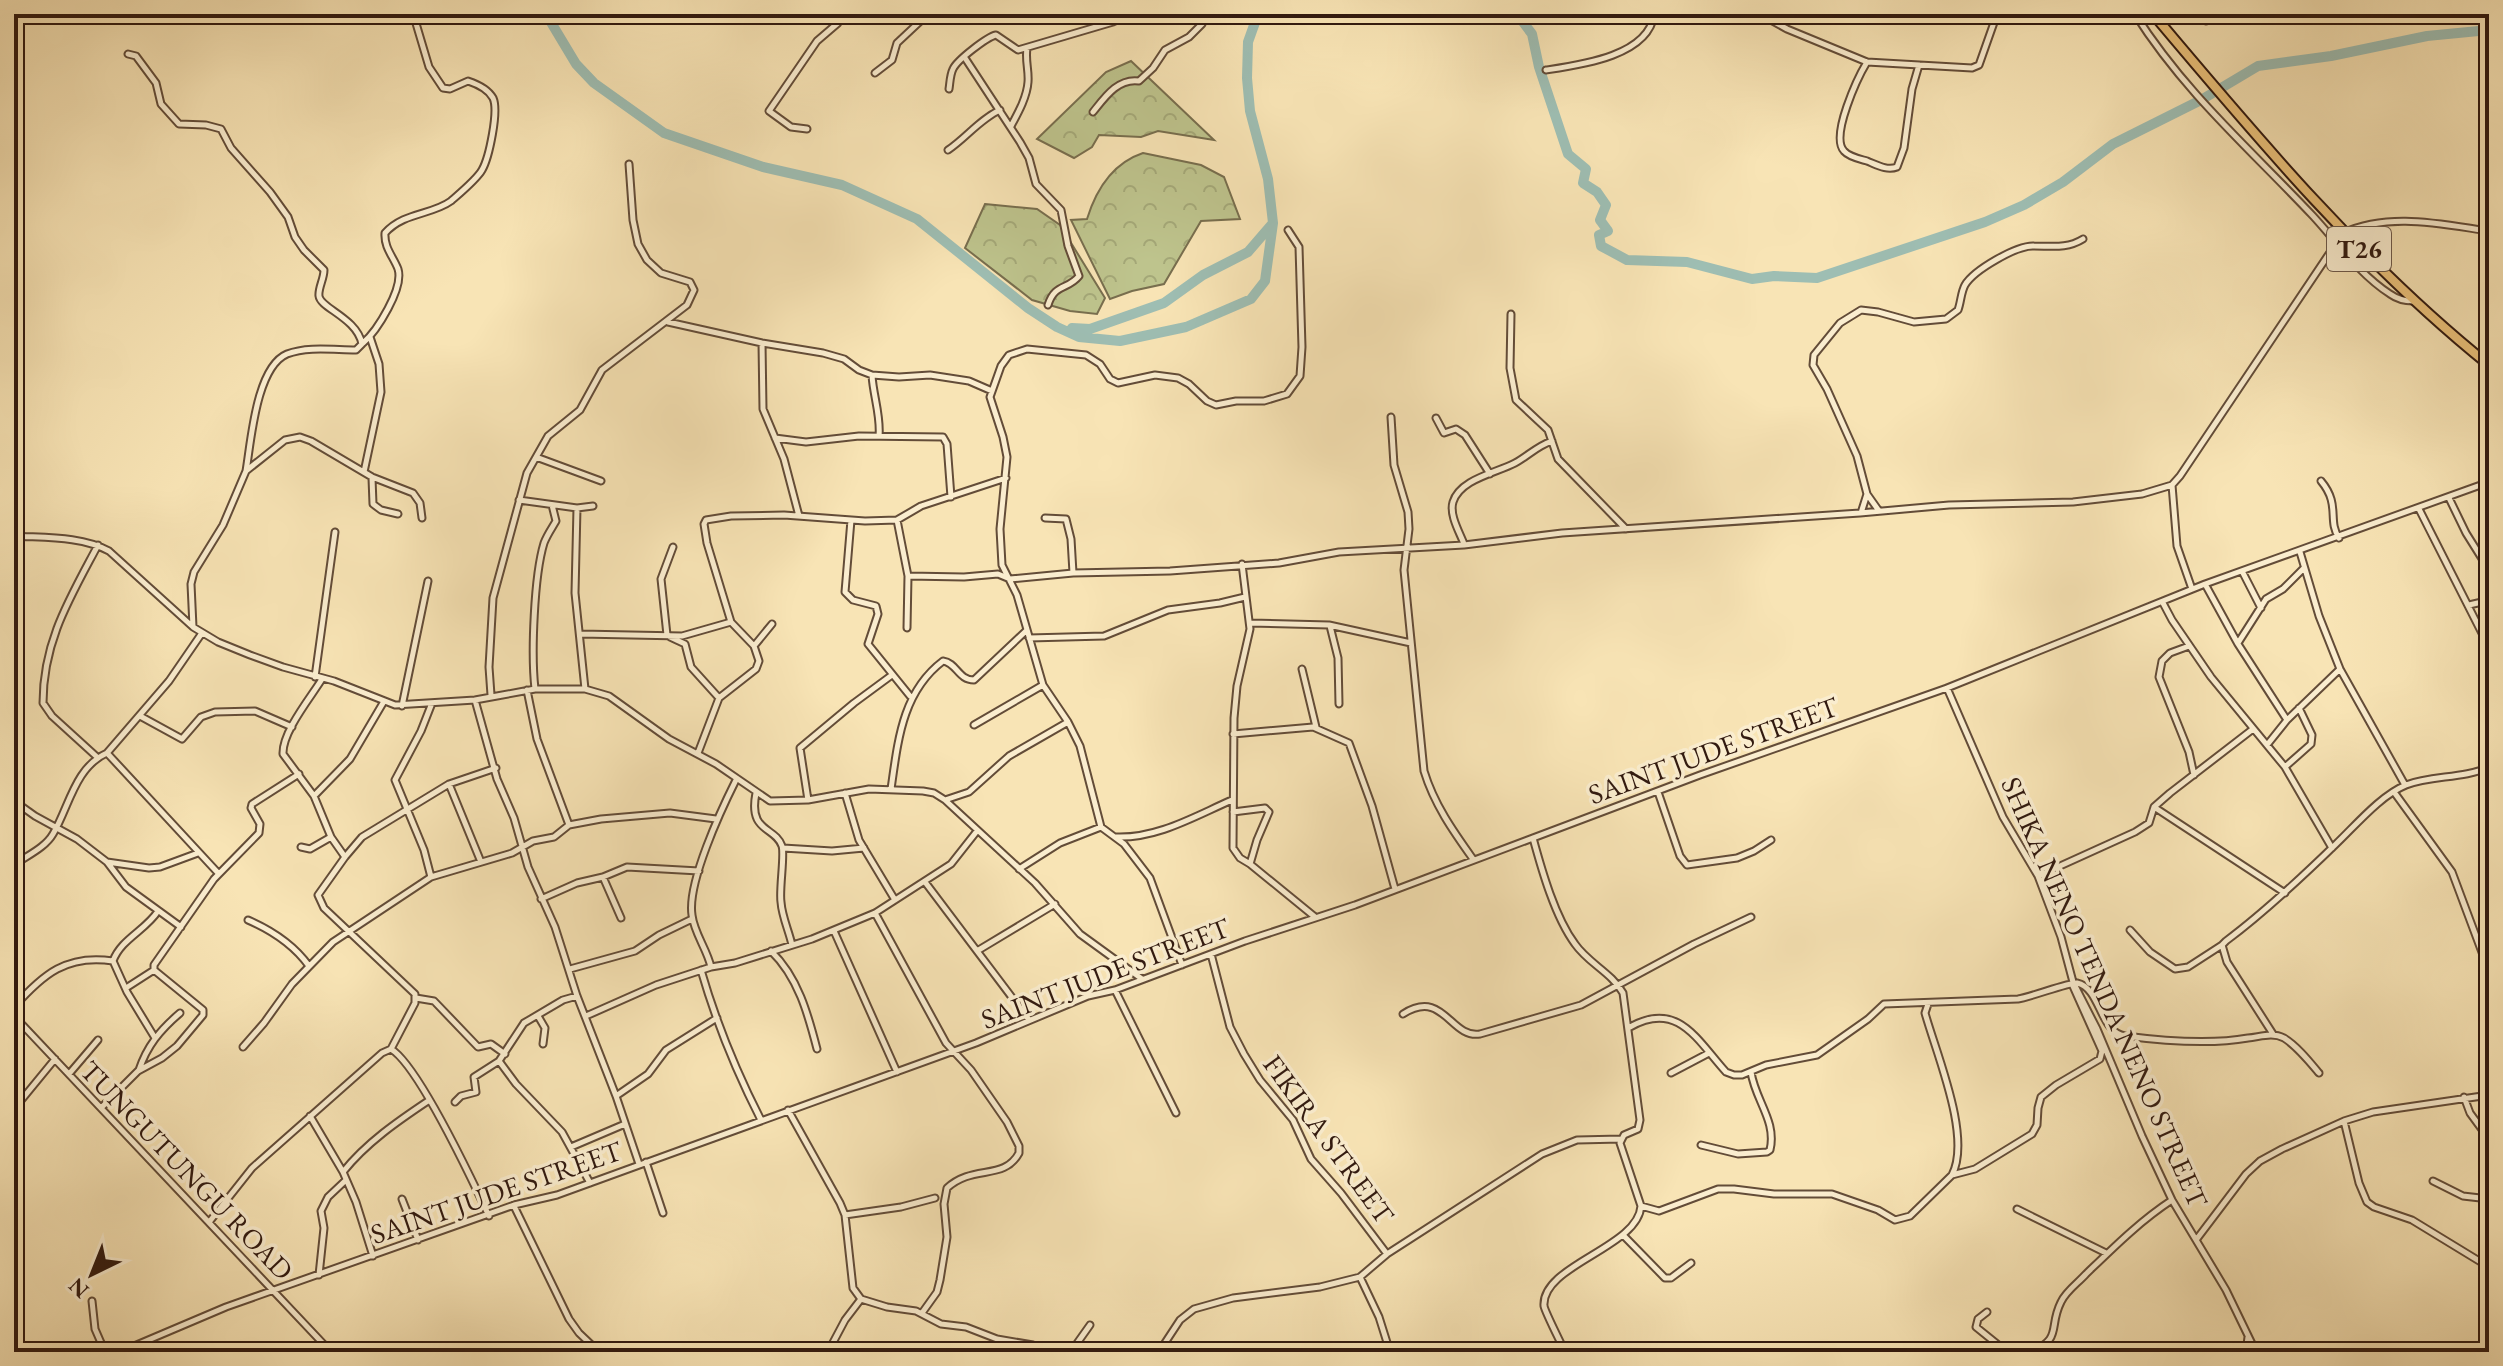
<svg xmlns="http://www.w3.org/2000/svg" width="2503" height="1366" font-family="'EB Garamond',serif">
<style>
.forest{fill:url(#forest-crowns);stroke:#786e4e;stroke-width:2}
.lines{fill:none;stroke-linecap:round;stroke-linejoin:round}
.river{stroke:#9ebeb3;stroke-width:10}
.minor-casing{stroke:#634c38;stroke-width:9}
.trunk-casing{stroke:#31190f;stroke-width:12}
.minor{stroke:#faedcf;stroke-width:5}
.trunk{stroke:#ecc27a;stroke-width:8}
.labels{text-anchor:middle;stroke-width:7;stroke-linejoin:round;paint-order:stroke}
.shield{fill:#faedcf;stroke:#6d5949;stroke-width:2}
.shield-label{font-size:26px;font-weight:bold;fill:#31190f}
.street-label{font-size:28px;fill:#31190f;stroke:#faedcf}
</style>
<defs>
<pattern id="forest-crowns" width="20" height="18" patternUnits="userSpaceOnUse" patternTransform="scale(2)"><rect width="20" height="18" fill="#bec48d"/><path d="M2 6a3 3 0 1 1 6 0M12 15a3 3 0 1 1 6 0" fill="none" stroke="#a4a878"/></pattern>
</defs>
<rect width="100%" height="100%" fill="#f8e4b5"/>
<filter id="stains"><feTurbulence type="fractalNoise" baseFrequency=".0025" numOctaves="4"/><feColorMatrix values="0 0 0 0 .2 0 0 0 0 .09 0 0 0 0 .02 0 0 0 .5 -.17"/></filter>
<radialGradient id="worn" r=".72"><stop offset=".6" stop-color="#630" stop-opacity="0"/><stop offset="1" stop-color="#630" stop-opacity=".3"/></radialGradient>
<path class="forest" d="M1131,61L1214,140L1158,131L1141,137L1099,135L1092,147L1074,158L1037,139L1106,72Z
M1143,153L1201,165L1224,177L1240,219L1201,221L1164,284L1132,291L1110,299L1071,220L1087,219C1096,190 1113,163 1143,153Z
M985,204L1037,209L1060,225L1105,298L1097,314L1070,311L1032,300L965,248Z"/>
<g class="lines">
<path class="river" d="M546,14L576,64L594,83L664,133L763,167L842,185L917,219L1028,308L1057,327L1079,337L1120,341L1186,327L1251,299L1265,281L1273,223L1268,179L1250,111L1247,78L1248,42L1258,14
M1517,14L1532,34L1539,67L1568,154L1586,169L1583,183L1597,192L1606,205L1600,220L1608,231L1599,235L1601,246L1627,260L1687,262L1752,279L1774,276L1817,278L1985,222L2024,205L2063,182L2113,144L2201,100L2258,66L2331,56L2427,36L2489,30
M1072,328L1090,329L1164,303L1203,275L1248,252L1273,223"/>
<defs>
<path id="minor" d="M1760,14L1787,29L1867,62L1972,68L1979,65L1997,14
M2135,14C2185,93 2250,149 2313,216C2337,242 2359,274 2390,294C2397,299 2404,301 2413,301
M2200,14L2206,21
M128,54L136,56L156,83L161,104L179,124L206,125L221,129L231,148L270,192L288,217L295,237L304,250L324,270C324,279 318,288 319,296C320,308 357,318 362,344L356,350C334,350 308,346 287,354C256,367 251,442 246,471
M965,58L1020,142L1029,158L1036,184L1061,210L1068,246L1079,276C1068,290 1055,283 1048,305
M1867,62C1858,77 1830,136 1844,151C1849,157 1860,159 1867,161C1877,165 1887,171 1897,167L1904,148L1912,89L1919,65
M1546,70C1580,65 1649,56 1654,14
M875,73L892,60L897,43L928,14
M949,89C950,83 950,75 953,69C957,60 987,37 996,35L1018,50L1113,22L1130,14
M1093,112C1105,97 1118,78 1139,81L1153,68L1165,50L1189,37L1202,24L1198,14
M1011,126C1018,113 1027,97 1028,82C1029,70 1025,61 1027,48
M807,129L791,127L769,111L817,41L838,23L842,14
M948,150C966,138 980,119 1000,110
M1511,314L1510,368L1516,400L1548,430L1558,459L1626,529
M668,322L762,343L823,353L844,359L859,370L872,375L899,377L930,375L969,381L992,391
M363,343C377,331 404,288 398,269C393,256 384,248 385,233C404,212 432,215 451,201C459,194 477,179 482,170C489,158 499,111 493,98C488,89 477,84 468,81L450,89L443,88L429,67L415,20
M762,343L763,409L784,459L799,516
M872,375C873,395 881,416 879,436
M1391,417L1394,465L1408,512L1409,529L1404,570L1424,771C1434,804 1453,831 1473,859
M1436,418L1444,433L1456,429L1465,435L1490,474
M775,438L806,442L859,436L943,437L947,444L951,497
M536,457L601,481
M364,472L381,392L379,364L370,337
M372,478L373,504L381,510L398,514
M2321,481C2341,505 2327,520 2339,538
M2172,485L2177,546L2192,589
M2449,498L2466,533L2486,565
M519,500L577,508L593,506
M577,508L575,593L585,689
M2419,509L2489,647
M1879,511L1867,494L1857,456L1827,389L1813,365L1814,355L1840,323L1861,310L1878,312L1914,322L1946,319L1958,310C1961,302 1961,292 1965,285C1974,270 2017,245 2034,246C2052,246 2067,249 2083,239
M1861,513L1867,494
M422,518L420,503L413,493L372,477L311,441L300,437L285,440L246,471L223,525L194,572L191,584L193,627L218,642L250,655L283,667L334,681L395,705L475,700L535,689H585L609,696L669,739L716,764L770,801L808,800L869,789L923,791L934,793L945,800L1035,883L1080,934L1142,979
M1045,518L1066,519L1071,539L1073,573
M851,520L845,592L853,600L876,606L878,614L868,644L910,696
M897,520L908,576L907,628
M14,536C45,538 81,536 109,551L193,627
M1464,544C1460,533 1449,515 1453,502C1460,479 1496,473 1515,463C1528,456 1537,446 1552,441
M2300,552L2319,616L2340,669L2405,785
M1242,564L1250,629L1237,686L1234,718L1233,848L1240,858L1250,864L1315,917
M2242,571L2261,608
M908,576L964,577L998,574L1010,579L1073,573L1170,571L1279,563L1339,552L1464,545L1562,533L1860,513L1949,505L2073,502L2142,494L2172,485L2180,476L2343,233C2389,212 2440,224 2489,231
M2205,584L2238,644L2287,720
M2163,603L2172,620L2211,677L2285,767L2332,848
M2469,605L2482,602L2486,597L2489,556
M1250,623L1329,625L1411,643
M1330,626L1338,658L1339,704
M580,634L682,636L731,622
M667,635L661,579L673,547
M670,637L685,644L691,667L719,698
M1029,638L1104,636L1168,610L1220,603L1245,597
M2238,643L2266,599L2283,589L2304,568
M754,646L772,624
M2189,646L2170,653L2162,661L2159,677L2189,752L2194,775
M1302,669L1316,727
M315,677L335,532
M322,679C311,697 282,732 283,754L314,796L331,837L345,857
M1947,688L2003,817L2038,876L2061,937L2073,982L2097,1029L2142,1136L2172,1200L2226,1290L2256,1352
M535,689C531,654 534,576 544,543C547,535 552,528 556,521L552,505
M527,690L537,739L569,825
M491,695L489,667L493,598L527,473L548,436L580,410L602,370L687,305L694,290L690,282L661,273L647,260L638,244L633,220L629,164
M475,700L497,779L514,818L528,867L555,927L577,996L616,1096L639,1164
M14,701L18,711L14,732
M402,706L428,581
M140,716L182,739L201,717L215,712L255,711L292,727
M974,725L1043,685
M1233,734L1313,727L1349,743L1372,806L1395,889
M2267,745L2287,720L2340,669
M107,753L219,874
M698,753L719,698L756,669L759,661L754,646L731,622L707,543L704,524L706,520L731,516L784,515L865,521L897,520L921,506L1006,478
M97,757L52,716L43,703C43,641 70,598 98,545
M2285,767L2311,744L2312,735L2299,708
M449,784L481,862
M891,789C898,741 902,692 943,661C957,663 958,680 974,680L1027,630
M1658,792L1680,856L1687,865L1737,858L1754,851L1771,840
M2394,792L2452,872L2489,971
M756,793C748,833 775,826 782,846C785,854 779,890 781,902C782,917 789,931 792,945
M845,793L859,840L895,900
M314,796L350,759L383,703
M808,800L800,748L854,703L892,675
M945,800L969,792L1009,756L1068,722
M14,801L35,816L77,839L107,862L126,887L181,927
M2154,807L2285,893
M1233,812L1265,808L1269,812L1257,840L1250,864
M1115,837C1157,839 1195,816 1232,800
M1533,838C1542,871 1555,917 1575,944C1588,963 1612,973 1623,993L1640,1120L1638,1129L1624,1135L1620,1143L1641,1206C1638,1248 1541,1265 1544,1306C1545,1312 1561,1343 1565,1352
M301,847L310,849L331,837
M783,848L832,851L864,848
M107,862L149,868L160,867L198,853
M14,865C26,856 45,848 53,834C69,807 75,767 107,753L169,681L202,633
M1019,869L1060,843L1101,827
M2038,876L2135,832L2149,823L2154,807L2170,793L2253,729
M431,877L424,850L395,780L421,731L432,703
M603,877L621,918
M925,882L1029,1020
M541,899L577,883L603,877L627,867L699,871
M875,913L946,1043L971,1070L1007,1122L1019,1146V1153C1004,1181 973,1164 947,1188L944,1204L947,1237L940,1280L937,1292L922,1313
M248,920C271,930 294,945 309,966
M2130,930L2150,952L2175,969L2188,967L2222,945
M834,931L897,1072
M771,951C798,977 808,1014 817,1049
M977,951L1055,904
M1211,954L1230,1027L1244,1054L1260,1080L1293,1120L1311,1159L1341,1193L1387,1254
M1182,965L1150,878L1124,844L1101,827L1080,746L1068,722L1043,685L1017,595L1002,565L1000,529L1007,457L1003,437L990,397L1001,366L1009,355L1027,349L1086,355L1100,364L1110,379L1118,383L1155,375L1178,378L1189,384L1207,401L1216,405L1236,401H1264L1287,394L1300,376L1302,347L1299,247L1288,230
M711,967C707,949 694,933 692,915C687,883 721,810 736,780
M570,969L635,951L659,935L692,919
M701,970C716,1022 737,1073 761,1120
M126,988L154,970
M1115,990L1176,1113
M416,998L434,1001L478,1047L491,1044L505,1054
M1928,1004L1925,1013C1936,1053 1972,1137 1952,1175
M14,1007C43,974 67,954 113,961
M1403,1014C1444,988 1450,1039 1480,1034L1581,1005L1694,944L1751,917
M14,1016L331,1352
M538,1016L545,1028L543,1044
M586,1016L656,985L711,967L735,963L812,939L875,913L951,864L977,831
M1630,1027C1678,1000 1697,1040 1726,1072L1734,1075H1742L1766,1065L1817,1055L1868,1019L1884,1004L2018,999C2031,997 2070,982 2077,983C2101,988 2099,1032 2125,1036C2164,1041 2209,1045 2248,1038C2260,1037 2272,1032 2284,1038C2297,1046 2309,1061 2319,1073
M2273,1034L2227,962L2222,945L2226,941C2265,912 2301,878 2336,844C2355,826 2381,795 2406,785C2432,775 2463,779 2489,767
M14,1035L23,1027
M155,1038L127,992L113,961C121,939 146,930 158,911
M243,1047L264,1023L292,984L333,942L431,877L512,853L533,841L554,837L569,825L601,819L670,813L716,819
M391,1049L415,1003V994L324,908L318,895L345,857L362,837L449,784L496,768
M499,1061L516,1084L562,1132L590,1183
M139,1070C147,1046 160,1030 180,1013
M1671,1073L1709,1053
M69,1074L98,1040
M616,1096L648,1074L666,1050L717,1018
M2464,1097L2470,1113L2489,1139
M455,1102L461,1096L476,1092L474,1077L499,1061L524,1023L563,1000L577,996
M102,1107L138,1071L162,1058L177,1046L203,1015V1010L154,970V965L214,879L259,833L260,824L251,808L252,804L299,774
M14,1109L55,1059
M788,1110L840,1203L845,1215L853,1288L861,1299L887,1307L916,1311L941,1324L966,1327L997,1339L1033,1345L1049,1352
M310,1116L343,1172L356,1202L373,1256
M2344,1121L2359,1183L2367,1202L2374,1207L2412,1220L2489,1267
M1701,1145L1738,1154L1767,1152L1770,1150C1777,1121 1755,1100 1751,1072
M571,1147L625,1124
M646,1162L663,1213
M343,1172C366,1143 398,1121 428,1101
M2433,1181L2463,1196L2489,1199
M402,1199L418,1240
M514,1206L569,1319L579,1333L599,1352
M1641,1206L1659,1211L1718,1189H1734L1774,1194H1832L1878,1210L1895,1220L1910,1216L1952,1175L1975,1169L2032,1134L2037,1125L2038,1108L2041,1097L2056,1085L2100,1059L2102,1051L2072,984
M2017,1209L2106,1253
M845,1215L901,1207L935,1198
M210,1221L252,1168L382,1053L391,1049C419,1066 473,1182 489,1216
M1623,1235L1665,1278H1671L1691,1263
M2196,1240L2246,1174L2260,1161L2282,1149L2344,1121L2373,1112L2489,1095
M319,1275L324,1228L321,1211L328,1197L346,1180
M1360,1277L1379,1317L1390,1352
M92,1301L95,1329L105,1352
M1987,1312L1978,1319L1976,1327L2007,1352
M14,1333L25,1352
M1043,1348L1073,1349L1090,1325
M120,1352L226,1307L514,1205L557,1195L667,1155L976,1043L1088,996L1115,990L1245,941L1355,905L1700,775L1947,688L2205,584L2489,482
M828,1352L845,1320L861,1299
M1159,1352L1180,1320L1194,1309L1233,1298L1320,1287L1360,1277L1387,1254L1542,1154L1577,1140L1621,1139
M2031,1352C2063,1338 2048,1328 2061,1302C2066,1291 2078,1283 2086,1274C2114,1247 2140,1221 2172,1200
M2246,1352L2248,1337"/>
<path id="trunk" d="M2153,14C2258,139 2362,263 2489,365"/>
</defs>
<use href="#minor" class="minor-casing"/>
<use href="#trunk" class="trunk-casing"/>
<use href="#minor" class="minor"/>
<use href="#trunk" class="trunk"/>
</g>
<g class="labels">
<rect class="shield" x="2327" y="227" width="64" height="44" rx="6"/>
<g class="shield-label">
<text x="2359" y="258">T26</text>
</g>
<g class="street-label">
<text transform="translate(1713 750) rotate(-20)" y="10">SAINT JUDE STREET</text>
<text transform="translate(1105 973) rotate(-21)" y="10">SAINT JUDE STREET</text>
<text transform="translate(2105 992) rotate(66)" y="10">SHIKA NENO TENDA NENO STREET</text>
<text transform="translate(1329 1139) rotate(54)" y="10">FIKIRA STREET</text>
<text transform="translate(187 1170) rotate(46)" y="10">TUNGUTUNGU ROAD</text>
<text transform="translate(496 1192) rotate(-19)" y="10">SAINT JUDE STREET</text>
</g>
</g>
<rect width="2503" height="1366" fill="none" stroke="#f8e4b5" stroke-width="48"/>
<rect x="16" y="16" width="2471" height="1334" fill="none" stroke="#31190f" stroke-width="4"/>
<rect x="24" y="24" width="2455" height="1318" fill="none" stroke="#31190f" stroke-width="2"/>
<g transform="translate(92 1274) rotate(223)" stroke="#faedcf" stroke-width="6" paint-order="stroke">
<path d="M0-6L14 30L0 20L-14 30Z" fill="#31190f"/>
<text y="-12" font-size="22" font-weight="bold" text-anchor="middle" fill="#31190f">N</text>
</g>
<rect width="100%" height="100%" filter="url(#stains)"/>
<rect width="100%" height="100%" fill="url(#worn)"/>
</svg>
